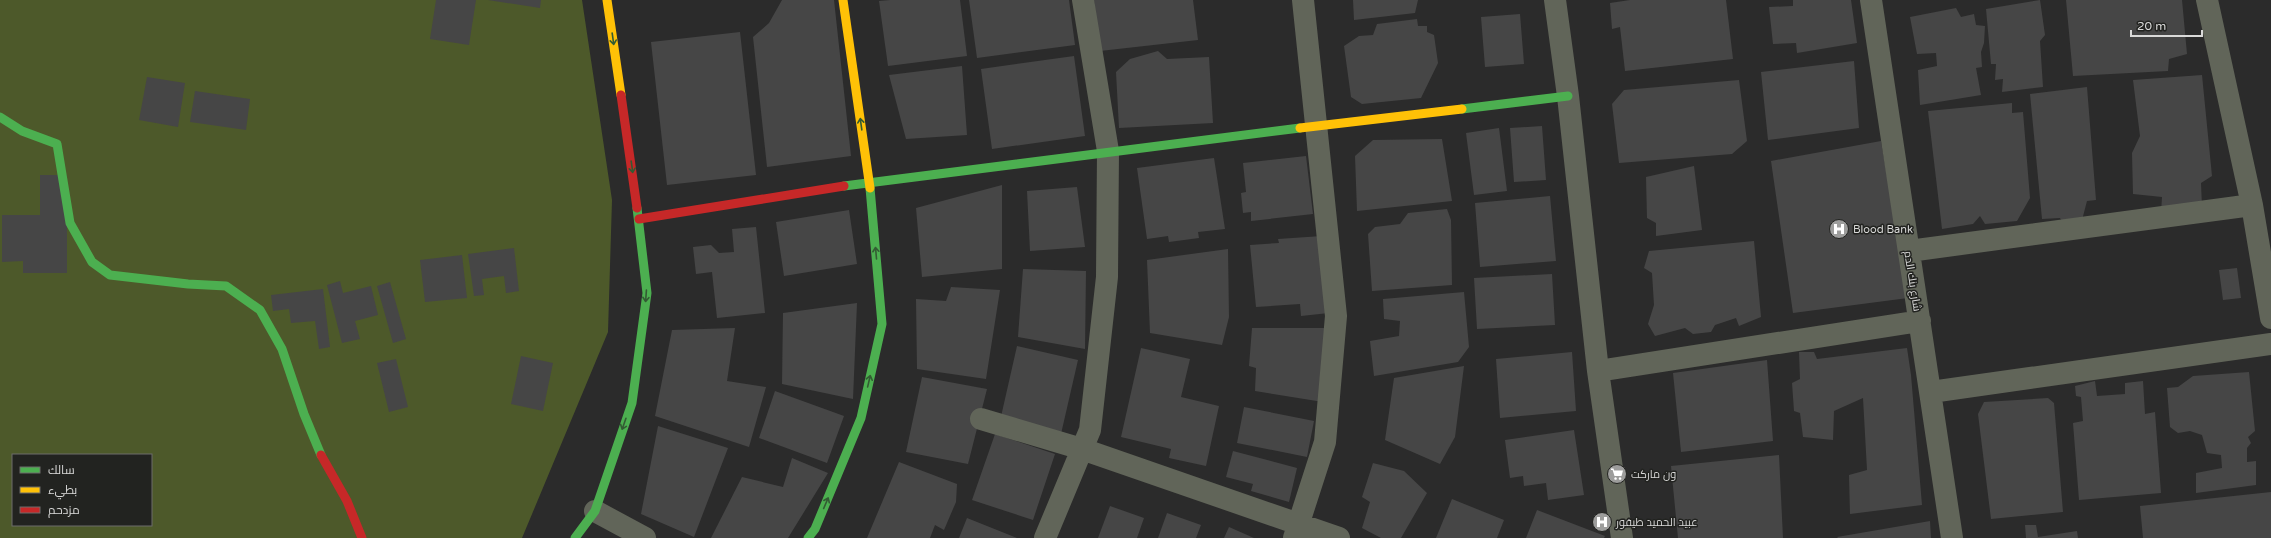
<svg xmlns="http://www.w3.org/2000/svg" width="2271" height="538" font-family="'Varela Round',Cairo,sans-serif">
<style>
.forest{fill:#4d592a;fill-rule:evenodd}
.building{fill:#464646}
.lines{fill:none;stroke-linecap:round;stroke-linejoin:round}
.street{stroke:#616559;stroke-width:22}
.fast{stroke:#4caf50;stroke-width:9}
.slow{stroke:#ffc107;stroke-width:9}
.jam{stroke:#c62828;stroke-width:9}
.oneway{stroke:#335b33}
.labels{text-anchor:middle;stroke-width:3;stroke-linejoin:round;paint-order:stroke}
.poi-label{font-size:11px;fill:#dadad9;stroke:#222320;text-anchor:start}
.street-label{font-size:11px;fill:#dadad9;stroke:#222320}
</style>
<rect width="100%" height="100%" fill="#2b2b2b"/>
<path class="forest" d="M0,0H582L612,200L608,332L522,538H0ZM13,455H151V525H13Z"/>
<path class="building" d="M436,0H476L469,45L430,39Z
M488,0H541L540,8Z
M782,0H834L851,156L767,167L753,37L769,23Z
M890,0H960L967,56L888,66L879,1Z
M969,0H1069L1075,45L977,58Z
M1094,0H1193L1198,40L1100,51Z
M1353,0H1418L1415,13L1354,20Z
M1630,0H1726L1733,59L1625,71L1620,27L1612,29L1610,3Z
M1793,0H1851L1857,43L1797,53L1796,43L1773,44L1769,7L1793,6Z
M2040,0L2045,35L2040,41L2043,87L2002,92L2003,79L1995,80L1996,64H1991L1986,9Z
M2066,0H2182L2187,54L2169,59L2168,71L2073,76Z
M1956,8L1961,17L1974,14L1976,25L1985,26L1984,43L1981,52L1982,67L1976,68L1981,95L1920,105L1918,70L1937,66L1936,53L1917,54L1910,17Z
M1520,14L1524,64L1485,67L1481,17Z
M1417,19L1418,26H1427V32L1434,35L1438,63L1421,98L1362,104L1351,97L1344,46L1359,36L1373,35L1377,24Z
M740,32L756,175L667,185L651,42Z
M1158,51L1167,59L1209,57L1213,123L1119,128L1116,72L1130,59Z
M1074,56L1085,136L992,149L981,69Z
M1854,61L1859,128L1768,140L1761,72Z
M962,66L967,135L906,139L889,75Z
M2202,75L2212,176L2201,183L2202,207L2161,213L2162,197L2133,194L2132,153L2140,136L2133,80Z
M147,77L185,83L178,127L139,120Z
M1739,80L1747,141L1732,154L1619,163L1612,104L1624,90Z
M2087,87L2096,200L2087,201L2081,224L2064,225L2060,218L2042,219L2030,94Z
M195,91L250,99L246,130L190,122Z
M2012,103V113L2023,112L2030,198L2017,221L1985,224L1980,216L1973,224L1942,229L1928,111Z
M1542,126L1546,180L1514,182L1510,128Z
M1499,128L1507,191L1474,195L1466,133Z
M1442,139L1452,201L1357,211L1355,156L1373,140Z
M1881,141L1908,298L1793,313L1771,161Z
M1306,156L1313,214L1251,221V212L1243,213L1241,193L1246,192L1243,163Z
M1214,158L1225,229L1198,232L1199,238L1169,242L1168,236L1147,239L1137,168Z
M1694,166L1702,230L1656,236V223L1647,218L1646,177Z
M40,175H67V273H23V261L2,262V215H40Z
M1002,185V269L922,277L916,208Z
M1077,187L1085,247L1030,251L1027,191Z
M1550,196L1556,261L1480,267L1475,203Z
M1447,209L1451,220L1452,285L1372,291L1368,234L1375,227L1400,224L1408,213Z
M849,210L857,264L784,276L776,222Z
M756,227L765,313L717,318L712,272L696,274L693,247L711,245L719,253L734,252L732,229Z
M1322,236L1329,313L1301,316L1300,304L1256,307L1250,245L1279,243L1278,239Z
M1754,241L1761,317L1739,326L1736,318L1715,325L1711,332L1693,334L1685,328L1655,336L1648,324L1654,305L1652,273L1644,268L1649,251Z
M514,248L519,291L506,293L504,276L482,279L484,295L474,296L468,254Z
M1228,249L1229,317L1222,345L1150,333L1147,260Z
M462,255L467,298L425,302L420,260Z
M2237,268L2241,298L2223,300L2219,270Z
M1023,269L1086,271L1085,349L1018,337Z
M1552,274L1555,325L1477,329L1474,278Z
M340,281L343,293L371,286L378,315L355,321L360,339L342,343L327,285Z
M390,282L406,339L393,343L377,286Z
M951,287L1000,290L986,379L917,369L916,299L946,301Z
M323,289L330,347L319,349L315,321L291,323L289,309L273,311L271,295Z
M1464,292L1469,347L1458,362L1374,376L1370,341L1399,336L1400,321L1384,319L1383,299Z
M857,303L853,399L782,384L783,313Z
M735,328L727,381L766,387L749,447L655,416L672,330Z
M1252,328H1329L1323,402L1255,391L1256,368L1249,366Z
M1017,346L1078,360L1061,434L1000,421Z
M1141,348L1190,359L1181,397L1219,406L1206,466L1169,458L1171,449L1121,437Z
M1907,348L1911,375L1922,505L1850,514L1849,475L1867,470L1863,398L1834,411L1833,440L1803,437L1800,413L1794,411L1792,383L1800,379L1799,352H1814L1817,359Z
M1572,352L1576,411L1500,418L1496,359Z
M521,356L553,363L543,411L511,404Z
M396,359L408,407L389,412L377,363Z
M1767,360L1773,441L1681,452L1673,373Z
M1464,366L1455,437L1440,464L1385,440L1394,378Z
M2249,372L2255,431L2248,437L2251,443L2247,448V462L2256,461V485L2196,493V473L2222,468L2221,455L2207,453L2202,435L2190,431L2178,433L2170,427L2167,388L2178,387L2193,376Z
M922,377L987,389L968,464L906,452Z
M2095,381L2097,396L2125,394V383L2143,381L2145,414L2155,412L2161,493L2079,500L2073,423L2083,421L2081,397L2076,396L2075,386Z
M775,391L844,416L827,463L759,438Z
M2048,398L2054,403L2063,512L1991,519L1978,414L1984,402Z
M1244,407L1314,421L1307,457L1237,443Z
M658,426L728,448L694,537L641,514Z
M1574,430L1584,495L1548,500L1546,483L1524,486L1523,476L1510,478L1505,440Z
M995,434L1055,454L1033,520L972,500Z
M1233,451L1297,468L1289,502L1251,491L1253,484L1226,477Z
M1779,455L1783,538H1678L1671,466Z
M792,458L828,473L788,538H711L742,477L783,487Z
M899,462L957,484L956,502L944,530L935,525L930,538H867Z
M1373,463L1404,471L1427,493L1401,538H1381L1362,528L1370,502L1362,497Z
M2271,492V538H2143L2140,506Z
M1452,499L1504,520L1497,538H1436Z
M1110,506L1144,518L1137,538H1098Z
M1537,510L1605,536L1604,538H1526Z
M1167,513L1201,525L1196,538H1158Z
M967,518L1017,538H959Z
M1930,521L1931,538H1838L1837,537Z
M2025,525H2036L2038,537L2077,531L2078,538H2026Z
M1229,527L1254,538H1224Z"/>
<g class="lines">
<path class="street" d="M1555,0L1568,96L1598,371L1622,538
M1871,0L1952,538
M2207,0L2252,205L2271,318
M1909,251L2252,205
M1598,371L1920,321
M1931,392L2271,344
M981,419L1082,449L1339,538
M595,511L645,538
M1045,538L1090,430L1107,277L1108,151L1083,0
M1294,538L1325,442L1336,316L1303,0"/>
<path class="fast" d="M1462,109L1568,96
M0,117L22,131L57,144L70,223L92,262L110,275L188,284L226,286L260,310L282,349L304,414L321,455
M844,186L1300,128
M575,538L595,511L632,403L647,293L637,208
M808,538L815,529L861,418L882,324L870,188"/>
<path class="slow" d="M607,0L621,95
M843,0L870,188
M1300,128L1462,109"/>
<path class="jam" d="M621,95L637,208
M639,219L844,186
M321,455L347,501L362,538"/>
</g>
<defs><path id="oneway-shaft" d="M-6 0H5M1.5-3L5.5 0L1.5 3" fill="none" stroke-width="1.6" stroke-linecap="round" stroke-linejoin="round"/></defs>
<g class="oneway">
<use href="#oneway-shaft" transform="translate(613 39) rotate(82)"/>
<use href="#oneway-shaft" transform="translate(861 124) rotate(-98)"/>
<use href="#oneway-shaft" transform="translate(632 167) rotate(82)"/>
<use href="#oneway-shaft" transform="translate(876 253) rotate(-95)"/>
<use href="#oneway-shaft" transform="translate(646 296) rotate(94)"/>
<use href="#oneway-shaft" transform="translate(869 381) rotate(-77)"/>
<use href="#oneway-shaft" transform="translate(624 424) rotate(109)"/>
<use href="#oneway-shaft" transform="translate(826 503) rotate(-67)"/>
</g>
<defs>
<symbol id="hospital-disc" viewBox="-11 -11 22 22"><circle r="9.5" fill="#9d9d9c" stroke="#222320"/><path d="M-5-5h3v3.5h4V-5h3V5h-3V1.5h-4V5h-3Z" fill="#fff"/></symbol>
<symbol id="supermarket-disc" viewBox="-11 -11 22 22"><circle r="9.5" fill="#9d9d9c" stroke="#222320"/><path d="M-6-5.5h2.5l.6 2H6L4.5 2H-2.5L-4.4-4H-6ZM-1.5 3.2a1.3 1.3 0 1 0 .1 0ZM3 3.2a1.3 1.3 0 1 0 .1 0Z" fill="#fff"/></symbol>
</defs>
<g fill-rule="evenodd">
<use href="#hospital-disc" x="1828" y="218" width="22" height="22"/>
<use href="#supermarket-disc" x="1606" y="463" width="22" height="22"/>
<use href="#hospital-disc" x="1591" y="511" width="22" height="22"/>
</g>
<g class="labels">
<g class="poi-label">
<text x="1853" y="233">Blood Bank</text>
<text x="1631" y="478">ون ماركت</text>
<text x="1616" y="526">عبيد الحميد طيفور</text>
</g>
<g class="street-label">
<text transform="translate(1913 281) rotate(81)" y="4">شارع بنك الدم</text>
</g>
</g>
<rect x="12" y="454" width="140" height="72" fill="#222320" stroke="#6c6c6a"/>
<rect x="20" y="467" width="20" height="6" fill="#4caf50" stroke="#6c6c6a"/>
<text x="48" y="474" font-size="12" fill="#dadad9">سالك</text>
<rect x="20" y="487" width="20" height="6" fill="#ffc107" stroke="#6c6c6a"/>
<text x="48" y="494" font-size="12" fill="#dadad9">بطيء</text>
<rect x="20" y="507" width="20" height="6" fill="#c62828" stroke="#6c6c6a"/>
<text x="48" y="514" font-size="12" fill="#dadad9">مزدحم</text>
<path d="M2131 30v6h71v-6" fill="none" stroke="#dadad9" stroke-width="2"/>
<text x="2137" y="30" font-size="12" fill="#dadad9" stroke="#222320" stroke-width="3" paint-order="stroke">20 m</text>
</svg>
